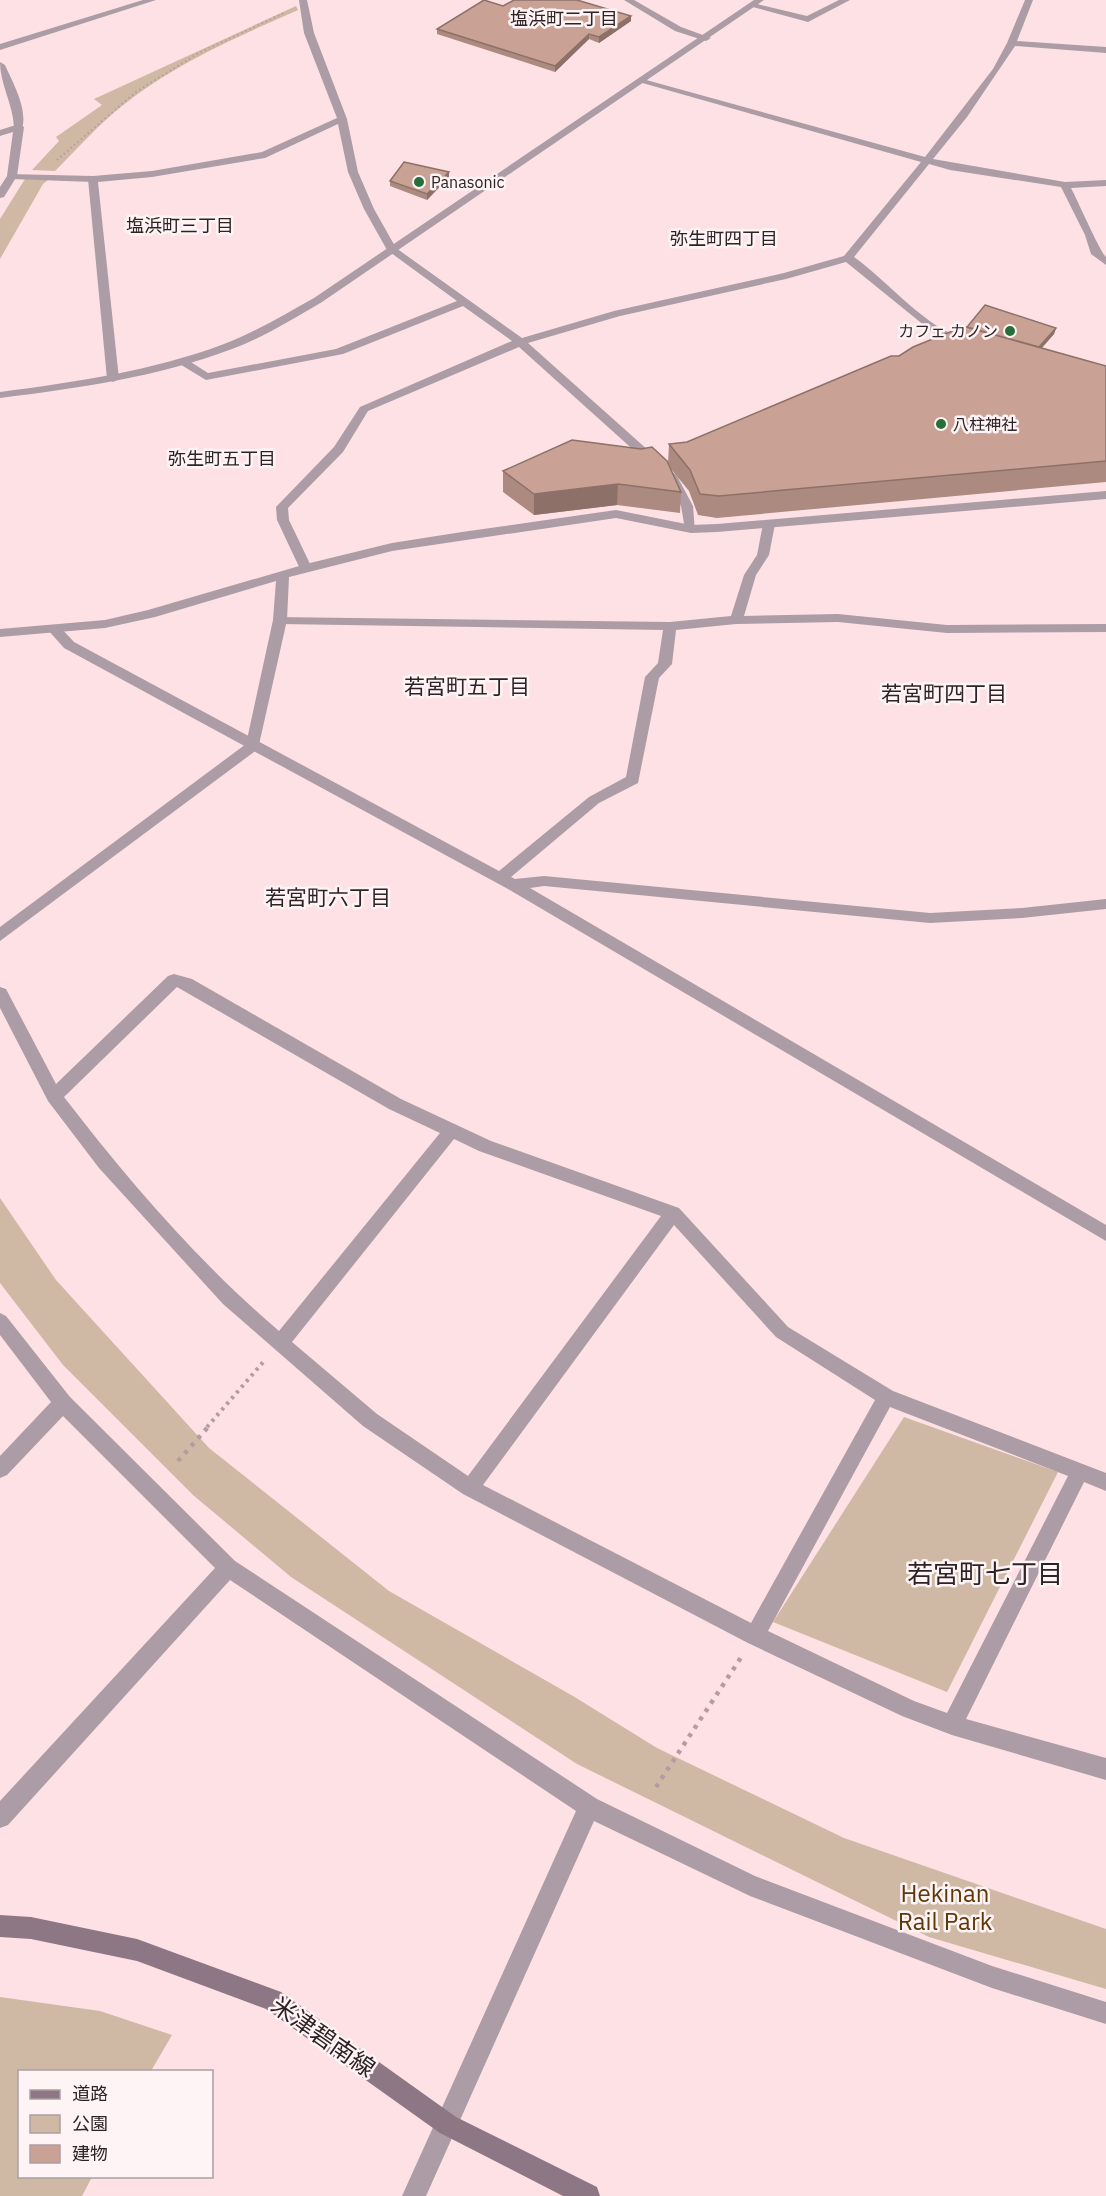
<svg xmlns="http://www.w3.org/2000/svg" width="1106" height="2196" font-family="'IBM Plex Sans','Noto Sans JP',sans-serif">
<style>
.green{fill:#cfb9a5}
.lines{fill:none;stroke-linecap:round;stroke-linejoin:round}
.path-far2{stroke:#b29da0;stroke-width:2;stroke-dasharray:1.5 3;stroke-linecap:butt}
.path-far1{stroke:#b29da0;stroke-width:4;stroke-dasharray:3 4.5;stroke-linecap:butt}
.path{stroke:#b29da0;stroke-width:4.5;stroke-dasharray:4 6;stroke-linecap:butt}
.service{fill:#ac9ca5;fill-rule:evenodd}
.minor{fill:#ac9ca5;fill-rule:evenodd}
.tertiary{fill:#ac9ca5;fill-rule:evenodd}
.secondary{fill:#8d7785;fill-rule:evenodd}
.wall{fill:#ad8a80}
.shaded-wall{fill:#8d7168}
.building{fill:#c9a195;stroke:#8d7168;stroke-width:1.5}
.poi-dot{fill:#276e3a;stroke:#fef3f5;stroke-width:2}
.labels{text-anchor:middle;stroke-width:5;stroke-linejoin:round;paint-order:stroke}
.far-poi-label{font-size:16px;fill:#2d2325;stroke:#fef3f5;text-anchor:start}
.far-neighbourhood-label{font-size:18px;fill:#2d2325;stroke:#fef3f5}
.neighbourhood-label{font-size:21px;fill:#2d2325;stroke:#fef3f5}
.near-park-label{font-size:24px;fill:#5f3807;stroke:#fef3f5}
.near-street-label{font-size:24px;fill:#2d2325;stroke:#fef3f5}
.near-neighbourhood-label{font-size:26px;fill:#2d2325;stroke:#fef3f5}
</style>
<rect width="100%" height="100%" fill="#fde1e5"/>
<path class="green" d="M296,6L298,10C232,39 165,68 110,116C91,133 73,153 55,171L32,170L59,141L56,137L102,105L94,99Z
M25,179L48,180L43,184L0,259V219Z
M0,1198L56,1280L209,1448L389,1591L573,1696L657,1748L844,1838L1106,1929V1989L929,1937L577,1764L291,1577L193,1495L63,1365L0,1283Z
M904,1417L1058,1472L947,1692L773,1622Z
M0,1997L100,2011L172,2035L151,2071L20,2072V2176L92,2177L82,2196H0Z"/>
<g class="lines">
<path class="path-far2" d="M57,160L136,92L197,54L286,12"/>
<path class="path-far1" d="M207,1427L265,1360"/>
<path class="path" d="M178,1461L209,1426
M656,1787L742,1656"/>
<path class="service" d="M8,174L93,176L98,179L93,182L12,179L8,178Z"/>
<path class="minor" d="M143,0H156L0,50V44Z
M299,0H307L314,33L347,119L358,172L374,209L396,248L522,338L614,311L784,273L844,256L921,162L639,82V78L925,157L993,69L1007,43L1025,0H1033L1017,41L1106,47V53L1015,46L967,117L933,159L1065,182L1106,180V186L1071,188C1077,199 1100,252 1106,257V265L1091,254L1085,235L1061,187L950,170L929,164L854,257C890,283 925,328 967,340V344L941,339L846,262L786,279L620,316L528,343L677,476L693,506L695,532H687L685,529L681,506L668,481L519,347L368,411L343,452L288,508L289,520L312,568L311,571H301L277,520L276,507L334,447L360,407L512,341L463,306L343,354L206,380L178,363V359H186L208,373L336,349L457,301L387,250L364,209L348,172L338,124L265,158L152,177L98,182L119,379L113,382L107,379L88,179L93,176L152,171L262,152L337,118L304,33Z
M624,0H634L681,27L711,38L706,41L675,31Z
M839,0H850L808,22L749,6L753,3L807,16Z
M0,62L5,65C13,83 28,109 22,129L14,127C13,104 0,84 0,62Z
M769,520L775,524L769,555L756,575L744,616L838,614L947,625L1106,624V632L947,633L838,622L736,624L676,630L672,664L659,678L638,783L599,803L511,877L515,879L544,876L930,913L1022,908L1106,899V909L1022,918L930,923L544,886L530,888L1106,1225V1241L508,889L64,648L48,630L50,627H60L74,642L499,871L589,797L626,777L645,677L658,663L663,630L280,624L273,620L275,617L670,622L731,616L744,575L757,555L763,524Z
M174,974L192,979L401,1099L491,1141L679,1208L788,1327L893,1391L1106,1473V1491L1084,1482L966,1719L1106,1758V1780L952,1735L902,1716L748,1643L463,1494L363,1426L223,1304L99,1168L48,1101L0,1008V987L6,989L56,1084L168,976ZM177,987L389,1109L440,1133L279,1331C198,1262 128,1180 64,1097ZM454,1139L479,1151L661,1216L468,1476L377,1414L292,1342ZM674,1225L776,1337L875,1400L751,1623L483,1485ZM890,1407L1068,1476L947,1713L914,1701L768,1631Z
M0,1313L6,1316L70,1397L235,1561L597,1799L755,1876L992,1966L1106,2002V2024L992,1988L750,1896L594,1821L426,2196H402L576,1811L230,1580L8,1825L0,1828V1801L215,1568L63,1416L7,1475L0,1478V1456L51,1402L0,1335Z"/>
<path class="tertiary" d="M754,0H764L322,302C293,319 264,337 232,349C158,377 79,388 0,398V392C76,382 152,371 224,344C256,332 285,314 314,298Z
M19,124L24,127L17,176L4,197L0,198V187L7,176L13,132L0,136V130Z
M1106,491V499L717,532L691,533L616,518L392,551L289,577L287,620L258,749L0,941V927L246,744L273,620L276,581L155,617L105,628L0,637V629L105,620L148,610L306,564L392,543L462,532L616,510L691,525L717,524Z"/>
<path class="secondary" d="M0,1915L31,1917L137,1939L281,1992L456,2117L597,2187L600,2196H563L440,2133L266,2009L137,1961L31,1939L0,1937Z"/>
</g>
<path class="wall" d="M503,6L631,16V21L599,43L589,39L555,72L437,34V29Z
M449,177L427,200L390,186V181Z
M967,327L1056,328L1054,334L1042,348L1106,366V482L717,518L698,515L689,491L671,469L681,492L680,513L617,505L534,515L503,492V471L668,463L669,444L687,442L899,356Z"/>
<path class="shaded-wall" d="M631,16V21L599,43V37Z
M589,34V39L555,72V66Z
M449,172V177L427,200V194Z
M1056,328L1054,334L1035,355L1036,350Z
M618,484L617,505L534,515V494Z"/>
<path class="building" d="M484,0L503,6L514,0H577L631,16L599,37L589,34L555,66L437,29Z
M404,162L449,172L427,194L390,181Z
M985,305L1056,328L1039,347L967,327Z
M959,325L1106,366V461L719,496L700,494L690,470L669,444L687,442L891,356H899L913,347L955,330Z
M572,440L641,449L652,447L667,461L681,492L618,484L534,494L503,471Z"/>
<g class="poi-dot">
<circle cx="419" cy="182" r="6"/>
<circle cx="1010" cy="331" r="6"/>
<circle cx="941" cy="424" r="6"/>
</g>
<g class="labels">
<g class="far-poi-label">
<text x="431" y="188">Panasonic</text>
<text x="998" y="337" text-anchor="end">カフェ カノン</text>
<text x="953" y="430">八柱神社</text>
</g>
<g class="far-neighbourhood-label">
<text x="564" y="25">塩浜町二丁目</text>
<text x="180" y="232">塩浜町三丁目</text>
<text x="724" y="245">弥生町四丁目</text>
<text x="222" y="465">弥生町五丁目</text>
</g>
<g class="neighbourhood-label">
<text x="467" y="694">若宮町五丁目</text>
<text x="944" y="701">若宮町四丁目</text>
<text x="328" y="905">若宮町六丁目</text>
</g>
<g class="near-park-label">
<text x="945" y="1902">Hekinan<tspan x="945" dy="28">Rail Park</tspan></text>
</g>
<g class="near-street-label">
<text transform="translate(323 2037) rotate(35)" y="8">米津碧南線</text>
</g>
<g class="near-neighbourhood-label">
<text x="985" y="1583">若宮町七丁目</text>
</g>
</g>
<rect x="18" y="2070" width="195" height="108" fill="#fef3f5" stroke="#aaa0a2" stroke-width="1.5"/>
<rect x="30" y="2090" width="30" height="9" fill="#8d7785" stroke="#aaa0a2" stroke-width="1.5"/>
<text x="72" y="2100" font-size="18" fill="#2d2325">道路</text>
<rect x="30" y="2115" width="30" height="18" fill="#cfb9a5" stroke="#aaa0a2" stroke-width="1.5"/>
<text x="72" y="2130" font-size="18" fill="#2d2325">公園</text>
<rect x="30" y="2145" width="30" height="18" fill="#c9a195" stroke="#aaa0a2" stroke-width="1.5"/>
<text x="72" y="2160" font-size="18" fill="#2d2325">建物</text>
</svg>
